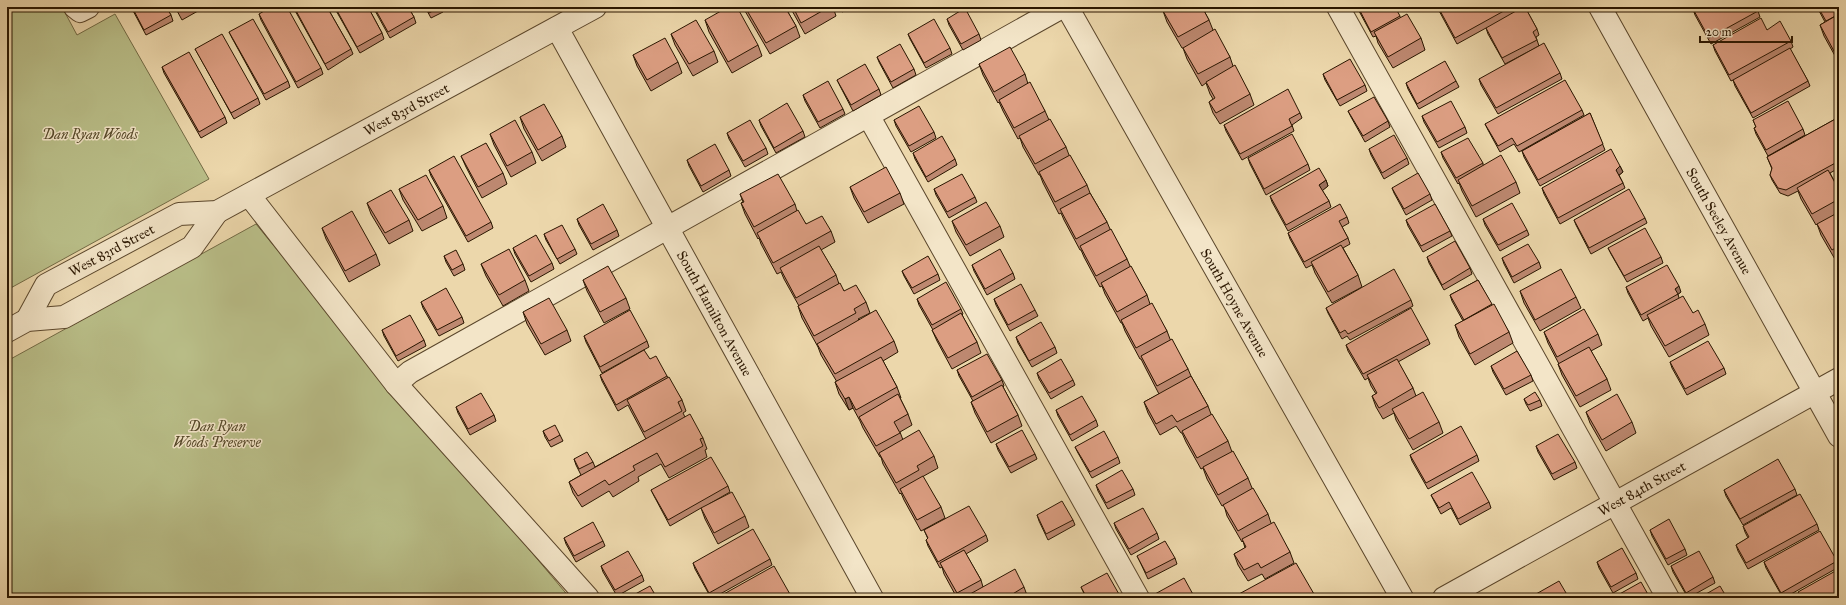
<svg xmlns="http://www.w3.org/2000/svg" width="1846" height="605" font-family="'IM FELL Great Primer',serif">
<style>
.green{fill:#b9be88;stroke:#726a44}
.lines{fill:none;stroke-linecap:round;stroke-linejoin:round}
.minor-casing{stroke:#5a462b;stroke-width:24}
.minor{stroke:#f3e5c8;stroke-width:22}
.wall{fill:#bd8870;stroke:#2a1600}
.shaded-wall{fill:#9a6f5b;stroke:#2a1600}
.building{fill:#dc9e82;stroke:#2a1600}
.labels{text-anchor:middle;stroke-width:3;stroke-linejoin:round;paint-order:stroke}
.street-label{font-size:14px;fill:#2a1600;stroke:#f3e5c8}
.park-label{font-size:14px;font-style:italic;fill:#554829;stroke:#f3e5c8}
</style>
<rect width="100%" height="100%" fill="#ecd7ab"/>
<filter id="stains"><feTurbulence type="fractalNoise" baseFrequency=".005" numOctaves="4"/><feColorMatrix values="0 0 0 0 .2 0 0 0 0 .09 0 0 0 0 .02 0 0 0 .5 -.17"/></filter>
<radialGradient id="worn" r=".72"><stop offset=".6" stop-color="#630" stop-opacity="0"/><stop offset="1" stop-color="#630" stop-opacity=".3"/></radialGradient>
<path class="green" d="M7,7H62L77,35L115,14L209,179L7,290Z
M256,224L269,240L570,598H7V361Z"/>
<g class="lines">
<defs>
<g id="minor">
<path d="M75,7L80,11L88,7"/>
<path id="s1" d="M1067,7L1402,598"/>
<path d="M1338,7L1668,598"/>
<path id="s2" d="M1600,7L1839,436"/>
<path id="s3" d="M557,28L872,598"/>
<path d="M868,115L1138,598"/>
<path d="M249,195L396,384L588,598"/>
<path id="s4" d="M27,320L46,285L179,214L217,212L595,7"/>
<path d="M7,331L27,320L64,317L192,247L217,212"/>
<path d="M396,384L410,372L1062,7"/>
<path id="s5" d="M1444,598L1839,379"/>
</g>
</defs>
<use href="#minor" class="minor-casing"/>
<use href="#minor" class="minor"/>
</g>
<path class="wall" d="M131,7H166L171,15L173,21L146,35Z
M175,7H205L182,20Z
M293,7H327L351,49L353,54L328,70Z
M334,7H368L382,33L384,39L360,53Z
M373,7H408L414,17L416,23L390,38Z
M425,7H441L443,12L431,18Z
M744,7H785L796,26L800,37L770,54L745,11Z
M790,7H833L836,16L805,34Z
M840,7H852L842,12Z
M979,7H988L981,11Z
M1159,7H1202L1209,20L1213,30L1230,57L1233,66L1250,94L1254,105L1220,124L1213,113L1209,102L1213,99L1210,94L1206,83L1202,86L1187,59L1183,48H1182L1167,22L1163,11L1162,12Z
M1357,7L1400,16V17L1421,38L1425,50L1393,68L1378,43L1376,36L1373,37L1359,11Z
M1437,7H1525L1537,29L1539,35L1536,37L1539,46L1505,64L1488,34L1486,28L1457,44Z
M1683,7H1692L1685,11Z
M1697,7H1758L1756,8L1758,11L1760,17L1711,44L1695,15L1693,9Z
M1817,7H1839V63L1824,36L1820,25L1825,22Z
M259,14L321,68L323,74L298,88L261,20Z
M947,19L979,34L981,40L963,50L949,25Z
M705,20L758,45L762,56L732,73L709,32Z
M1767,30L1791,41L1793,47L1790,49L1808,81L1810,86L1753,118L1735,86L1733,80L1731,81L1715,51L1713,45Z
M229,32L288,81L290,87L266,100L232,38Z
M671,34L714,51L718,62L693,76L675,45Z
M908,34L950,48L952,54L926,68L910,39Z
M195,49L258,98L260,104L234,119L198,54Z
M633,55L678,62L682,73L651,91L637,66Z
M877,57L914,69L916,75L893,88L879,62Z
M979,64L1025,74L1028,84L1045,111L1049,120L1066,147L1069,155L1087,185L1090,193L1107,222L1110,229L1127,259L1130,266L1147,295L1150,304L1167,331L1170,339L1188,369L1191,376L1208,406L1211,414L1228,441L1232,452L1248,478L1252,488L1268,514L1271,523L1290,552L1294,563L1265,579L1262,574L1248,581L1238,565L1234,554L1245,548L1243,541L1242,542L1227,516L1224,505L1222,506L1207,479L1203,468L1201,469L1186,442L1182,433H1181L1176,426L1160,435L1148,413L1144,402L1159,394L1145,367L1141,359H1140L1125,331L1122,323H1121L1105,294L1102,286L1100,287L1084,257L1081,250H1080L1064,220L1061,213L1059,214L1043,183L1040,175H1039L1023,147L1020,138L1018,139L1003,111L999,102L998,103L983,75Z
M162,67L225,117L227,123L201,138L164,73Z
M1560,73L1562,79L1498,114L1481,85L1479,79Z
M1323,74L1365,85L1367,91L1340,106L1325,80Z
M837,80L879,89L881,95L853,111L840,86Z
M1456,81L1459,87L1419,109L1408,89L1406,83Z
M803,95L843,109L845,114L820,128L805,101Z
M1582,110L1584,115L1519,152L1514,144L1500,152L1488,130L1485,124Z
M1348,111L1388,121L1390,127L1365,142L1351,117Z
M1300,113L1302,118L1292,125L1294,131L1242,160L1226,131L1224,125Z
M1590,113L1605,150L1540,186L1524,157L1522,151Z
M1422,116L1465,127L1467,133L1439,148L1424,122Z
M520,117L562,136L566,147L542,161L524,129Z
M1839,117V168L1830,173L1839,190V259L1836,261L1821,235L1817,224L1816,225L1801,199L1798,191L1788,196L1780,193L1772,180L1770,175L1772,169L1767,157Z
M759,120L803,131L805,137L776,153L761,126Z
M894,120L934,132L936,138L911,152L896,126Z
M1753,120L1803,129L1805,135L1768,156L1756,134L1754,128L1756,127Z
M727,133L766,148L768,154L745,167L729,139Z
M490,134L532,152L536,163L511,177L494,145Z
M1369,149L1407,158L1409,164L1384,179L1371,155Z
M1441,152L1483,163V165L1516,182L1520,193L1476,217L1462,191L1459,183L1458,184L1443,158Z
M913,153L955,159L957,165L928,182L915,159Z
M461,156L503,173L507,184L482,198L466,167Z
M1248,158L1308,164L1310,170L1266,195L1250,164Z
M687,160L729,170L731,176L703,192L689,166Z
M1620,166L1623,172L1619,175L1623,183L1625,188L1560,224L1544,194L1542,188Z
M429,170L491,222L493,228L468,242L431,176Z
M1326,180L1328,186L1322,190L1329,201L1331,207L1288,231L1272,202L1270,196Z
M850,187L900,193L904,204L868,223L854,198Z
M1392,188L1430,194L1432,200L1406,215L1394,193Z
M399,189L443,206L447,218L422,231L403,200Z
M934,189L975,197L977,202L949,218L936,195Z
M740,194L795,204L797,211L806,224L831,231L835,242L821,250L836,275L839,284L844,291L866,302L870,313L858,319L859,320L894,341L898,352L883,361L897,387L901,398H900L908,414L912,425L900,432L903,440L934,456L938,468L922,477L941,507L945,518L921,531L904,500L901,493L900,494L883,464L881,457H880L863,428L860,421L853,408L849,410L839,394L835,382H837L821,355L818,347L802,318L798,306H799L784,279L781,272L777,274L761,244L759,238L758,239L745,214L741,203L743,202Z
M367,203L409,220L413,231L389,244L371,214Z
M1347,217L1349,223L1342,227L1348,238L1350,244L1343,248L1358,275L1362,287L1332,303L1315,273L1312,265L1306,268L1290,239L1288,233Z
M1645,218L1647,223L1591,254L1576,225L1574,220Z
M577,219L617,230L619,236L593,250L579,225Z
M1483,219L1527,230L1529,235L1500,251L1485,225Z
M1406,220L1450,231L1452,236L1423,252L1408,226Z
M952,221L1000,226L1004,237L970,256L956,232Z
M322,228L376,254L380,265L349,282L326,239Z
M544,234L575,249L577,254L560,264L546,240Z
M513,248L552,263L554,269L531,282L515,254Z
M1608,248L1661,257L1663,263L1627,282L1611,254Z
M444,256L463,264L465,270L454,276L446,262Z
M1427,257L1470,268L1472,274L1444,290L1429,263Z
M1502,258L1539,262L1541,268L1514,283L1504,264Z
M481,264L525,280L529,291L503,306L486,276Z
M972,265L1013,273L1015,279L987,295L974,271Z
M902,271L938,274L940,280L914,294L904,276Z
M583,280L626,298L630,309L604,323L587,291Z
M1478,280L1492,305L1509,332L1513,343L1475,365L1459,337L1455,325L1463,321L1452,301L1450,295Z
M1626,287L1681,292L1678,294L1679,298L1693,313L1705,324L1709,335L1669,357L1651,326L1648,318L1643,321L1628,293Z
M1520,291L1576,297L1581,308L1540,331L1524,303Z
M917,299L961,309L963,314L962,315L977,342L981,353L952,369L937,341L932,330H933L919,305Z
M994,299L1035,310L1038,316L1010,331L996,305Z
M1411,300L1413,306L1350,340L1347,336L1342,339L1328,313L1326,308Z
M421,302L462,317L464,323L439,336L423,308Z
M523,312L567,330L571,341L545,355L527,324Z
M382,330L424,340L426,346L398,361L384,336Z
M1544,332L1598,334L1602,345L1591,351L1607,379L1611,390L1580,407L1562,375L1558,364H1559L1548,343Z
M584,336L647,341L649,347L602,373L586,342Z
M1016,337L1055,347L1057,353L1032,367L1018,343Z
M1428,339L1430,344L1398,362L1413,388L1416,396L1439,422L1443,433L1413,450L1396,420L1394,413L1383,419L1376,407L1372,396L1376,394L1371,386L1368,378L1365,380L1348,351L1346,345Z
M650,359L667,376L682,400L686,411L683,413L685,417L703,438L707,449L705,450L707,457L669,478L661,464L638,477L639,481L613,497L609,491L582,507L573,493L569,482L581,475L576,465L574,459L593,462L595,467L646,439L631,411L628,405L618,411L602,381L600,375Z
M1670,362L1724,368L1726,374L1687,395L1672,368Z
M1491,366L1531,375L1533,381L1506,395L1493,372Z
M957,370L1002,380L1004,386L1003,387L1018,415L1022,426L991,443L975,413L971,402L973,401L959,376Z
M1037,373L1073,380L1075,385L1051,399L1039,379Z
M1524,399L1540,400L1542,406L1530,411L1526,404Z
M456,407L494,415L496,421L470,435L458,413Z
M1056,410L1096,420L1098,426L1072,441L1058,416Z
M1586,412L1632,422L1636,433L1606,451L1590,423Z
M543,431L560,435L563,441L551,447L545,437Z
M996,444L1035,454L1037,459L1011,473L998,450Z
M1536,446L1575,462L1577,468L1554,480L1538,452Z
M1075,447L1118,457L1120,463L1092,478L1078,453Z
M1410,455H1477L1479,461L1428,489L1412,461Z
M1096,485L1133,489L1135,495L1108,509L1098,491Z
M728,486L730,492L709,504L745,516L749,527L718,544L705,519L701,508L670,526L654,496L651,490Z
M1795,489L1797,495L1743,525L1726,496L1724,490Z
M1431,495L1489,502L1491,508L1460,525L1451,508L1441,514L1434,501Z
M1037,515L1073,520L1075,525L1048,540L1039,521Z
M1114,523L1157,533L1159,539L1131,555L1116,529Z
M1817,524L1819,530L1748,569L1738,551L1736,545L1748,538L1745,532L1743,526Z
M924,530L986,535L988,541L966,554L981,580L983,587H1024L1028,598H957L944,574L942,567L940,568L928,546L926,540L928,539Z
M1650,530L1685,549L1687,555L1668,565L1652,536Z
M564,538L603,541L605,546L576,562L566,544Z
M1137,556L1175,558L1177,564L1148,579L1140,562Z
M770,559L772,565L713,598H711L695,569L693,563Z
M1837,561L1839,567L1784,598H1783L1766,568L1764,562Z
M1597,562L1636,573L1638,579L1613,593L1599,568Z
M601,566L642,575L644,581L617,596L603,572Z
M1671,566L1713,577L1715,583L1688,598L1673,572Z
M1081,587L1120,596L1121,598H1086Z
M1239,594H1314L1316,598H1241Z"/>
<path class="shaded-wall" d="M1620,166L1623,172L1618,176L1616,170Z
M1326,180L1328,186L1322,191L1319,185Z
M1679,286L1681,292L1677,295L1675,289Z
M849,397L853,408L849,410L845,399Z"/>
<path class="building" d="M132,7H166L171,15L144,30Z
M271,7H287L321,68L296,82L259,14Z
M294,7H327L351,49L325,64Z
M335,7H368L382,33L357,47Z
M374,7H408L414,17L388,32Z
M426,7H440L429,13Z
M728,7H737L758,45L728,62L705,20Z
M745,7H785L796,26L766,43Z
M793,7H829L801,23Z
M1169,7H1202L1209,20L1178,37L1163,11Z
M1358,7H1395L1400,16L1371,32Z
M1438,7H1511L1455,38Z
M1523,7H1525L1537,29L1533,32L1537,40L1502,58L1486,28Z
M1697,7H1755L1758,11L1709,38L1693,9Z
M1818,7H1839V14L1826,21Z
M965,8L979,34L961,44L947,19Z
M1407,14L1421,38L1388,57L1374,32Z
M1839,14V51L1835,53L1820,25Z
M1761,18L1767,30L1780,21L1791,41L1729,75L1713,45Z
M253,19L288,81L264,94L229,32Z
M934,19L950,48L924,63L908,34Z
M696,20L714,51L689,64L671,34Z
M1215,29L1230,57L1198,74L1183,48Z
M222,34L258,98L231,113L195,49Z
M665,38L678,62L647,80L633,55Z
M1544,43L1560,73L1496,108L1479,79Z
M900,44L914,69L891,82L877,57Z
M1010,47L1025,74L994,92L979,64Z
M1790,48L1808,81L1751,113L1733,80Z
M189,52L225,117L199,132L162,67Z
M1350,59L1365,85L1337,100L1323,74Z
M1445,61L1456,81L1417,104L1406,83Z
M865,64L879,89L851,105L837,80Z
M1235,65L1250,94L1216,113L1209,102L1215,98L1206,82Z
M1565,80L1582,110L1517,146L1512,138L1498,146L1485,124Z
M828,81L843,109L818,122L803,95Z
M1030,82L1045,111L1014,128L999,100Z
M1288,89L1300,113L1289,119L1292,126L1240,154L1224,125Z
M1374,97L1388,121L1363,136L1348,111Z
M1451,101L1465,127L1437,142L1422,116Z
M1788,101L1803,129L1766,150L1754,128L1756,127L1753,120Z
M787,103L803,131L774,148L759,120Z
M544,104L562,136L538,150L520,117Z
M919,106L934,132L909,146L894,120Z
M1590,113L1603,144L1538,180L1522,151Z
M1839,117V161L1786,190L1778,188L1770,175L1772,168L1767,157Z
M1050,119L1066,147L1035,164L1019,136Z
M515,120L532,152L507,166L490,134Z
M750,120L766,148L743,161L727,133Z
M1292,134L1308,164L1264,189L1248,158Z
M1394,135L1407,158L1382,173L1369,149Z
M942,136L955,159L926,177L913,153Z
M1468,138L1483,163L1456,178L1441,152Z
M486,143L503,173L478,187L461,156Z
M715,144L729,170L701,186L687,160Z
M1611,149L1620,166L1616,170L1623,183L1558,218L1542,188Z
M1070,155L1087,185L1055,202L1039,172Z
M1501,155L1516,182L1472,206L1458,180Z
M454,156L491,222L466,236L429,170Z
M886,167L900,193L864,212L850,187Z
M1319,168L1326,180L1319,185L1329,201L1286,225L1270,196Z
M1828,170L1839,190V199L1812,214L1797,188Z
M1418,173L1430,194L1404,209L1392,188Z
M778,174L795,204L754,227L741,203L744,202L740,194Z
M962,174L975,197L947,212L934,189Z
M426,175L443,206L418,220L399,189Z
M1629,189L1645,218L1589,248L1574,220Z
M391,190L409,220L385,233L367,203Z
M1090,193L1107,222L1076,239L1060,209Z
M986,202L1000,226L966,245L952,221Z
M1512,203L1527,230L1498,245L1483,219Z
M603,204L617,230L591,244L577,219Z
M1340,204L1347,217L1339,221L1348,238L1304,262L1288,233Z
M1435,204L1450,231L1421,246L1406,220Z
M798,210L806,224L822,216L831,231L773,263L757,233Z
M352,211L376,254L345,271L322,228Z
M1839,212V246L1832,250L1817,224Z
M562,225L575,249L557,259L544,234Z
M1645,228L1661,257L1624,276L1608,248Z
M1111,229L1127,259L1096,276L1080,246Z
M536,235L552,263L529,276L513,248Z
M1455,241L1470,268L1442,285L1427,257Z
M1528,244L1539,262L1512,277L1502,258Z
M1341,245L1358,275L1328,292L1311,262Z
M819,246L836,275L796,298L780,268Z
M509,249L525,280L499,295L481,264Z
M1000,249L1013,273L985,289L972,265Z
M456,250L463,264L452,270L444,256Z
M928,256L938,274L912,288L902,271Z
M1667,265L1679,286L1675,289L1678,294L1641,315L1626,287Z
M608,266L626,298L600,312L583,280Z
M1131,266L1147,295L1117,312L1101,283Z
M1394,269L1411,300L1348,334L1345,330L1340,333L1326,308Z
M1561,269L1576,297L1535,320L1520,291Z
M1478,280L1492,304L1464,320L1450,295Z
M946,282L961,309L932,325L917,299Z
M840,283L844,291L856,285L866,302L854,309L856,313L814,336L798,306Z
M1021,284L1035,310L1008,325L994,299Z
M446,288L462,317L437,330L421,302Z
M1683,296L1693,313L1698,310L1705,324L1665,346L1647,315Z
M549,298L567,330L541,344L523,312Z
M1152,303L1167,331L1136,348L1121,320Z
M1494,304L1509,332L1470,354L1455,325Z
M1411,308L1428,339L1363,374L1346,345Z
M1584,309L1598,334L1557,357L1544,332Z
M630,310L647,341L600,367L584,336Z
M876,310L894,341L835,374L817,344Z
M961,313L977,342L948,358L932,330Z
M410,315L424,340L396,356L382,330Z
M1041,322L1055,347L1029,361L1016,337Z
M1172,339L1188,369L1157,386L1141,356Z
M1708,341L1724,368L1685,389L1670,362Z
M1589,347L1607,379L1576,396L1558,364Z
M644,350L650,359L656,356L667,376L616,405L600,375Z
M1517,351L1531,375L1504,389L1491,366Z
M987,354L1002,380L972,397L957,370Z
M881,357L897,387L856,410L849,397L845,399L835,382Z
M1061,359L1073,380L1049,393L1037,373Z
M1397,359L1413,388L1379,408L1372,396L1377,393L1367,375Z
M1191,376L1208,406L1177,422L1172,415L1156,424L1144,402Z
M669,377L682,400L678,402L682,411L644,432L627,400Z
M1002,385L1018,415L987,432L971,402Z
M1423,392L1439,422L1409,439L1392,409Z
M1535,392L1540,400L1528,405L1524,399Z
M481,393L494,415L468,429L456,407Z
M898,394L908,414L894,422L900,433L876,446L859,417Z
M1617,394L1632,422L1602,440L1586,412Z
M1082,396L1096,420L1070,435L1056,410Z
M690,414L703,438L700,439L703,446L665,467L657,453L633,466L635,470L609,485L605,480L578,496L569,482Z
M1212,414L1228,441L1197,458L1182,431Z
M555,425L560,435L549,441L543,431Z
M1461,426L1477,455L1426,483L1410,455Z
M919,430L934,456L917,466L919,470L896,483L879,453Z
M1022,430L1035,454L1009,467L996,444Z
M1104,431L1118,457L1090,472L1075,447Z
M1558,434L1575,462L1552,474L1536,446Z
M1233,451L1248,478L1218,495L1203,467Z
M587,452L593,462L579,469L574,459Z
M711,457L728,486L668,520L651,490Z
M1778,459L1795,489L1740,519L1724,490Z
M1122,470L1133,489L1106,503L1096,485Z
M1472,472L1489,502L1458,519L1449,502L1439,508L1431,495Z
M923,476L941,507L917,520L900,489Z
M1253,488L1268,514L1238,531L1223,505Z
M732,492L745,516L714,533L701,508Z
M1800,494L1817,524L1746,563L1736,545L1749,537L1743,526Z
M1062,501L1073,520L1046,534L1037,515Z
M969,506L986,535L938,562L926,540L928,538L924,530Z
M1143,508L1157,533L1129,549L1114,523Z
M1669,519L1685,549L1666,559L1650,530Z
M593,522L603,541L574,556L564,538Z
M1274,522L1290,552L1261,568L1258,563L1244,570L1234,554L1246,547L1242,539Z
M753,529L770,559L709,593L693,563Z
M1820,531L1837,561L1781,593L1764,562Z
M1165,541L1175,558L1146,573L1137,556Z
M1622,548L1636,573L1611,587L1597,562Z
M964,550L981,580L957,593L940,563Z
M628,551L642,575L615,590L601,566Z
M1699,551L1713,577L1686,593L1671,566Z
M1296,563L1314,594L1307,598H1241L1239,594Z
M774,566L791,596L788,598H724L722,595Z
M1015,569L1024,587L1011,595L1013,598H963Z
M1839,569V598H1802L1798,592Z
M1107,573L1120,596L1116,598H1087L1081,587Z
M1184,578L1195,598H1158L1155,594Z
M1559,581L1569,598H1529Z
M1641,582L1650,598H1617L1616,596Z
M650,586L657,598H628Z
M1720,586L1727,598H1699Z"/>
<g class="labels">
<g class="street-label">
<text dy="5" stroke="none"><textPath href="#s4" startOffset="444">West 83rd Street</textPath></text>
<text dy="5" stroke="none"><textPath href="#s2" startOffset="245">South Seeley Avenue</textPath></text>
<text dy="5" stroke="none"><textPath href="#s4" startOffset="114">West 83rd Street</textPath></text>
<text dy="5" stroke="none"><textPath href="#s1" startOffset="340">South Hoyne Avenue</textPath></text>
<text dy="5" stroke="none"><textPath href="#s3" startOffset="326">South Hamilton Avenue</textPath></text>
<text dy="5" stroke="none"><textPath href="#s5" startOffset="226">West 84th Street</textPath></text>
</g>
<g class="park-label">
<text x="90" y="139">Dan Ryan Woods</text>
<text x="217" y="431">Dan Ryan<tspan x="217" dy="16">Woods Preserve</tspan></text>
</g>
</g>
<rect width="1846" height="605" fill="none" stroke="#ecd7ab" stroke-width="24"/>
<rect x="8" y="8" width="1830" height="589" fill="none" stroke="#2a1600" stroke-width="2"/>
<rect x="12" y="12" width="1822" height="581" fill="none" stroke="#2a1600"/>
<path d="M1700 36v6h92v-6" fill="none" stroke="#2a1600" stroke-width="2"/>
<text x="1706" y="36" font-size="12" fill="#2a1600" stroke="#f3e5c8" stroke-width="3" paint-order="stroke">20 m</text>
<rect width="100%" height="100%" filter="url(#stains)"/>
<rect width="100%" height="100%" fill="url(#worn)"/>
</svg>
